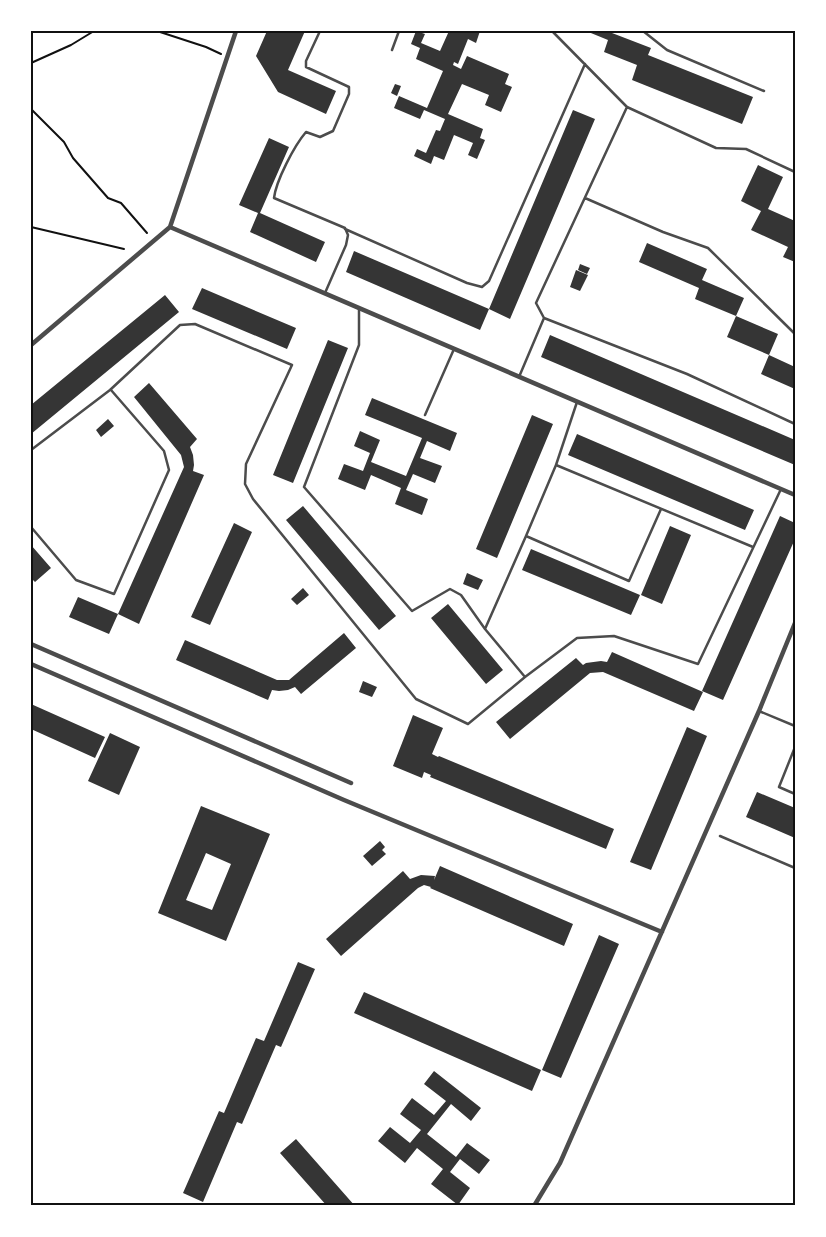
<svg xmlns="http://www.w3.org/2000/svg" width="826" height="1237" font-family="'PT Serif',serif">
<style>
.building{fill:#353535;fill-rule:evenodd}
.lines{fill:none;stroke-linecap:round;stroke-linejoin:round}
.path{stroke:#111;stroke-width:2}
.service{stroke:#4c4c4c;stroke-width:2.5}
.minor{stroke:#4c4c4c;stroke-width:4.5}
.neatline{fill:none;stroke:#111;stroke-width:2}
</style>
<rect width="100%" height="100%" fill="#fff"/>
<path class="building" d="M267,31H305L288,70L336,91L326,114L278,92L256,56Z
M416,31L425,34L421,43L440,51L449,31H480L476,43L468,39L458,64L454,62L453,65L461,69L467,56L509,74L505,84L512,87L501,112L485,105L489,95L462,84L448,114L483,129L480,138L485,140L477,159L468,155L473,143L454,135L444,160L434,156L431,164L414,156L417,149L426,153L436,130L440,131L445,119L424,110L420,119L394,108L399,96L427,108L443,71L416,59L420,48L411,44Z
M586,31H613L612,33L651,48L648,55L753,97L742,124L632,80L637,65L604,52L608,40Z
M395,84L401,86L397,96L391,93Z
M573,110L595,119L510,319L489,309Z
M269,138L289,147L260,213L325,242L316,262L250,232L258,213L239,205Z
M758,165L783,177L768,209L795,221V262L783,257L788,247L751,230L761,211L741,201Z
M647,243L707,269L702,280L744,298L736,316L778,334L769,355L727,337L736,316L695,299L699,288L639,262Z
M354,251L489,309L480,330L346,272Z
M580,264L590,268L587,274L578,270Z
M576,270L588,275L580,291L570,287Z
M202,288L296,328L287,349L192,309Z
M165,295L179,312L31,434V405Z
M550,335L795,440V465L541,357Z
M328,340L348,348L293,483L273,475Z
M769,355L795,367V389L761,374Z
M149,383L197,439L190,447L193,455L194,465L193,471L204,475L139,624L118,614L184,467L181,455L134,397Z
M372,398L457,433L450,451L427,441L420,458L442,466L435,483L413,474L406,490L428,499L422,515L395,504L401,488L371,475L365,490L338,479L344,464L363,471L370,453L354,446L360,431L380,440L371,462L406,476L422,438L365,415Z
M532,415L553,424L497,558L476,549Z
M108,419L114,426L101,437L96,430Z
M577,434L754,510L745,530L568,455Z
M303,506L396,616L379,630L286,520Z
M780,516L795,523V539L723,700L702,691Z
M234,523L252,532L210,625L191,617Z
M670,526L691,535L662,604L641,595Z
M31,545L51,568L35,582L31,578Z
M531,549L640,595L631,615L522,570Z
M467,573L483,580L478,590L463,584Z
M303,588L309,595L297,605L291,599Z
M78,597L118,614L109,634L69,617Z
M448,604L503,670L486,684L431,618Z
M344,633L356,648L301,694L295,687L288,690L279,691L272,690L268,700L176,660L185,640L277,680H289Z
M612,652L703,692L694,711L603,672L590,673L510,739L496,722L576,658L583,665L586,663L601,661L607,662Z
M363,681L377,687L372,697L359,692Z
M31,704L105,737L95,758L31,729Z
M413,715L443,728L432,754L438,757L439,756L614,829L606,849L430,777L431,775L424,772L422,778L393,766Z
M687,727L707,736L651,870L630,862Z
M110,733L140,747L119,795L88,781Z
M757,792L795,808V838L746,817Z
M201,806L270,834L226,941L158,913ZM206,853L231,864L212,910L186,900Z
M380,841L385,847L382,850L386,854L372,866L363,856Z
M440,866L573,924L564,946L430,888L431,887L424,885L418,888L341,956L326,939L403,871L410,879L421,875L435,876L434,880Z
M599,935L619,944L561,1078L542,1070Z
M298,962L315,969L281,1047L276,1045L242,1124L237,1122L203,1202L183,1193L219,1111L224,1113L256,1038L264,1041Z
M364,992L541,1070L532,1091L354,1013Z
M434,1071L481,1108L471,1121L451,1104L427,1134L456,1157L467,1143L490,1160L479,1174L460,1159L450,1172L470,1188L458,1205L431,1184L443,1169L417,1148L405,1163L378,1141L390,1127L410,1143L421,1130L400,1114L412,1098L434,1115L446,1101L424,1084Z
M296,1139L355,1206H327L280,1153Z"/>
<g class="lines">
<path class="path" d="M157,31L206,47L221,54
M31,63L71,45L94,31
M31,109L64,142L73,158L108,198L121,203L147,233
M31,227L124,249"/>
<path class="service" d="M320,31L306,61V67L349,87V94L333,131L320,137L306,132C294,146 276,181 274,198L345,228L348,235L346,245L325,293
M643,31L667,50L764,91
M392,50L399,31
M627,107L716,148L746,149L795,172
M585,198L663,232L708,248L795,334
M345,229L467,283L482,287L489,281L585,64
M359,309V345L304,487L412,611L450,589L461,595L485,629L525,677
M544,318L687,374L795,424
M519,377L544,318L536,303L627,107L552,31
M425,415L454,349
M31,450L110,390L180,325L195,324L292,365L246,464L245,484L253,499L416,699L468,724L525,677L577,638L614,636L698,664L781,489
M556,465L577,402
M661,509L629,581L526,536L556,465L753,547
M31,527L76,580L114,594L169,470L164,451L111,390
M485,629L526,536
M759,711L795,726
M795,747L779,787L795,794
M720,836L795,868"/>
<path class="minor" d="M170,227L795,495
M31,345L170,227L236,31
M31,644L351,783
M31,664L344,800L662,932
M534,1206L560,1163L759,711L795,623"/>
</g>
<rect width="826" height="1237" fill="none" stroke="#ffffff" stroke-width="65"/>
<rect x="32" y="32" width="762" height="1172" class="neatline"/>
</svg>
